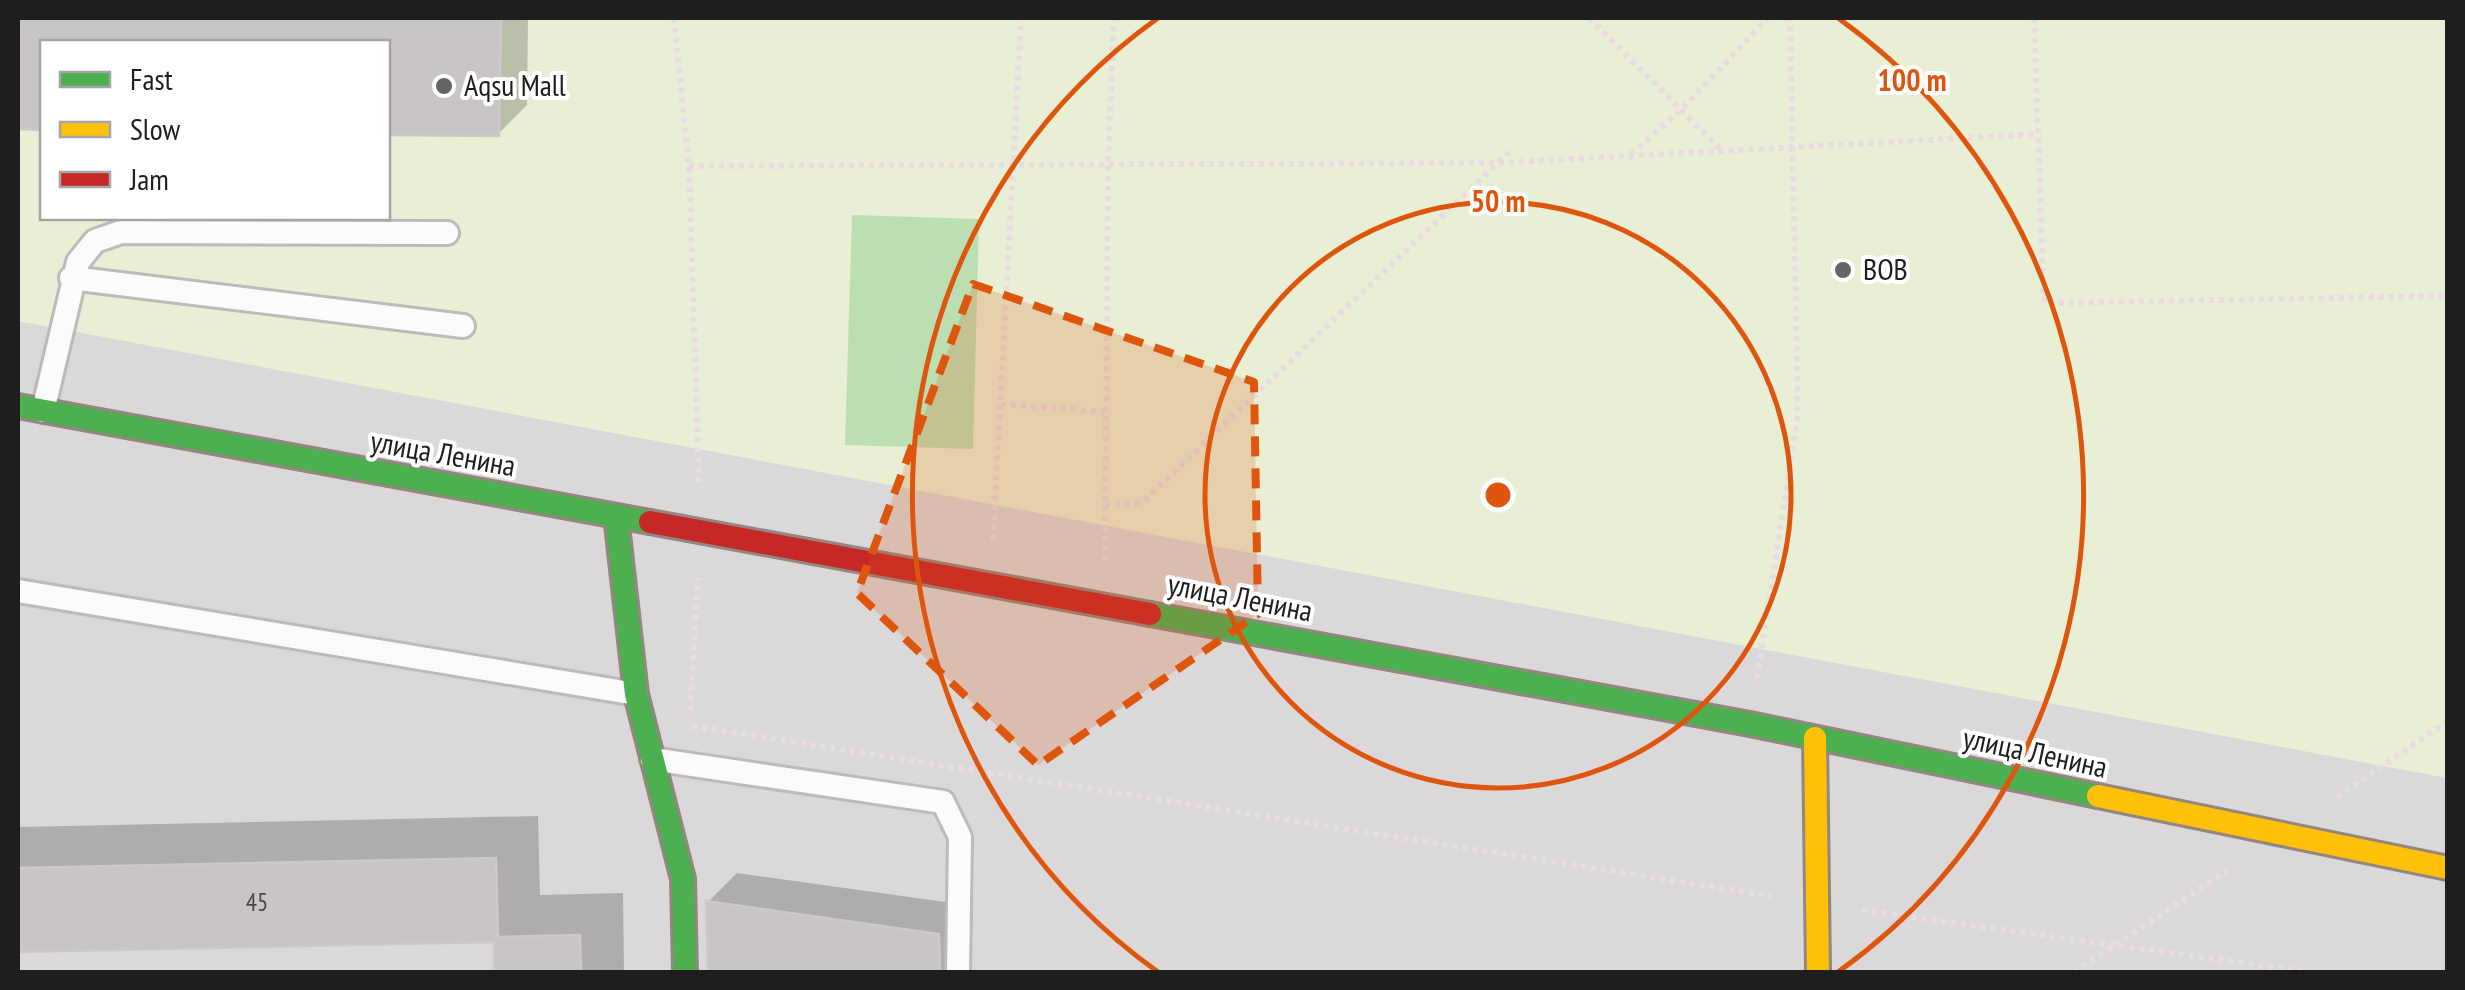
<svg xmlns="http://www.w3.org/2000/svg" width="2465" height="990" font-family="'PT Sans Narrow',sans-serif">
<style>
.residential{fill:#dbd8d9;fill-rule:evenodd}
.park{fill:#e9efd4;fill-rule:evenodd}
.pitch{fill:#bcdeb3}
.shadow{fill:#0003}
.building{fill:#c9c4c5;stroke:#cfc8ca;stroke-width:2.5}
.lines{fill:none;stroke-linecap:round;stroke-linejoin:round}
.lane-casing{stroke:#bcbaba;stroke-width:28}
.fast-casing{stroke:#958680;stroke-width:28}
.slow-casing{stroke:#958680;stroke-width:28}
.jam-casing{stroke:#958680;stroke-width:28}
.path{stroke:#e9dae4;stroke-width:6;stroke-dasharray:5 5;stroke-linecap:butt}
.lane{stroke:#fcfbfb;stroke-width:22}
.fast{stroke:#4caf50;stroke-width:22}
.slow{stroke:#ffc107;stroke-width:22}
.jam{stroke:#c62828;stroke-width:22}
.marked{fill:#de560d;fill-opacity:0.2;stroke:#de560d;stroke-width:8;stroke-dasharray:20 12;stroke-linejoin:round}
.ring{fill:none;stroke:#de560d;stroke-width:5}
.poi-dot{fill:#666464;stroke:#fff;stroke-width:4}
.labels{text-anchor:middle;stroke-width:8;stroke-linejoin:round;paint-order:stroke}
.number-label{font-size:25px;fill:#494848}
.poi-label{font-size:30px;fill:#1e1e1e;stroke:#fff;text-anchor:start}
.street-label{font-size:30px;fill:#1e1e1e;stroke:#fff}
.centre{fill:#de560d;stroke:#fff;stroke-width:5}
.ring-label{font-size:30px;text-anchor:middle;font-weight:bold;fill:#de560d;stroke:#fff;stroke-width:8;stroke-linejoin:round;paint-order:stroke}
</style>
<rect width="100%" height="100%" fill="#ece7e7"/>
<path class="residential" d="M18,18H2447V972H18ZM42,42H388V218H42Z"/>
<path class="park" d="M18,18H2447V778L18,321ZM42,42H388V218H42Z"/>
<path class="pitch" d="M852,215L979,219L973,449L845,445Z"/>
<path class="shadow" d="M18,18H528L527,105L498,134L388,132V42H42V127H18Z
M538,816L540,895L623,893L624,972H497L496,939L18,949V827Z
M737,873L967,905L969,972H710L708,902Z"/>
<path class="building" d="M18,18H501L499,136L388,135V42H42V130L18,129Z
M496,858L498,937L580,935L581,972H494V942L18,952V868Z
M706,901L939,934L940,972H708Z"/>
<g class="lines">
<defs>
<path id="lane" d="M71,278L463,326
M43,411L78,262L95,241L121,232L447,233
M18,591L636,694
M652,759L943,802L960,837L958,972"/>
<path id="fast" d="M18,406L650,522
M616,516L636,694L683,879L685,972
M1150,614L1750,724L2098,796"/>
<path id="slow" d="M1815,738L1818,972
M2098,796L2448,868"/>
<path id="jam" d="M650,522L1150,614"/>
</defs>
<use href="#lane" class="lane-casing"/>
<use href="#fast" class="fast-casing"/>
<use href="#slow" class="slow-casing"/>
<use href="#jam" class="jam-casing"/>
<path class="path" d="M674,18L689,166L699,485
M1589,18L1720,149
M2034,18L2044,303L2448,296
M1631,154L1682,109L1768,18
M689,166L1498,163L2038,134
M1001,404L1105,412
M1105,505L1143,502L1509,152
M993,540L1021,18
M1105,561L1108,168L1114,18
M1757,678L1798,414L1790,18
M690,710L698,578
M692,726L1771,896
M2337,797L2448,721
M1862,910L2307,972
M2074,972L2227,871"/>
<use href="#lane" class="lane"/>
<use href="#fast" class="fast"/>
<use href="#slow" class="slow"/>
<use href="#jam" class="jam"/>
</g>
<path class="marked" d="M973,284L1254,382L1258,614L1038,765L857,593Z"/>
<g class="ring">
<circle cx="1498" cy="495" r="293"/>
<path d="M1158 972A586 586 0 0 1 1158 18M1838 18A586 586 0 0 1 1838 972"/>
</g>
<g class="poi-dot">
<circle cx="444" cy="86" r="10"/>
<circle cx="1843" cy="270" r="10"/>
</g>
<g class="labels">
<g class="number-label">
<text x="257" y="911">45</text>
</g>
<g class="poi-label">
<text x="464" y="96">Аqsu Mall</text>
<text x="1863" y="280">ВОВ</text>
</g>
<g class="street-label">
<text transform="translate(443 454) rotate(10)" y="10">улица Ленина</text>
<text transform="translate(1240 598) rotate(11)" y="10">улица Ленина</text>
<text transform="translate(2035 753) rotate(12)" y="10">улица Ленина</text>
</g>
</g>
<circle cx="1498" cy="495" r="15" class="centre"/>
<g class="ring-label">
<text x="1912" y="91">100 m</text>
<text x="1498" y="212">50 m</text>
</g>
<rect width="2465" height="990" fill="none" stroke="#1e1e1e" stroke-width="40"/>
<rect x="40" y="40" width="350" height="180" fill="#ffffff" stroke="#a5a5a5" stroke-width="2.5"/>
<rect x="60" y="72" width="50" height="15" fill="#4caf50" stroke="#a5a5a5" stroke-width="2.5"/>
<text x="130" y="90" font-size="30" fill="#1e1e1e">Fast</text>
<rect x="60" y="122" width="50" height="15" fill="#ffc107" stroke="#a5a5a5" stroke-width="2.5"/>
<text x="130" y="140" font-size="30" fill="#1e1e1e">Slow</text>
<rect x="60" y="172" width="50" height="15" fill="#c62828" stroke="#a5a5a5" stroke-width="2.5"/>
<text x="130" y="190" font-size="30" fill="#1e1e1e">Jam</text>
</svg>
